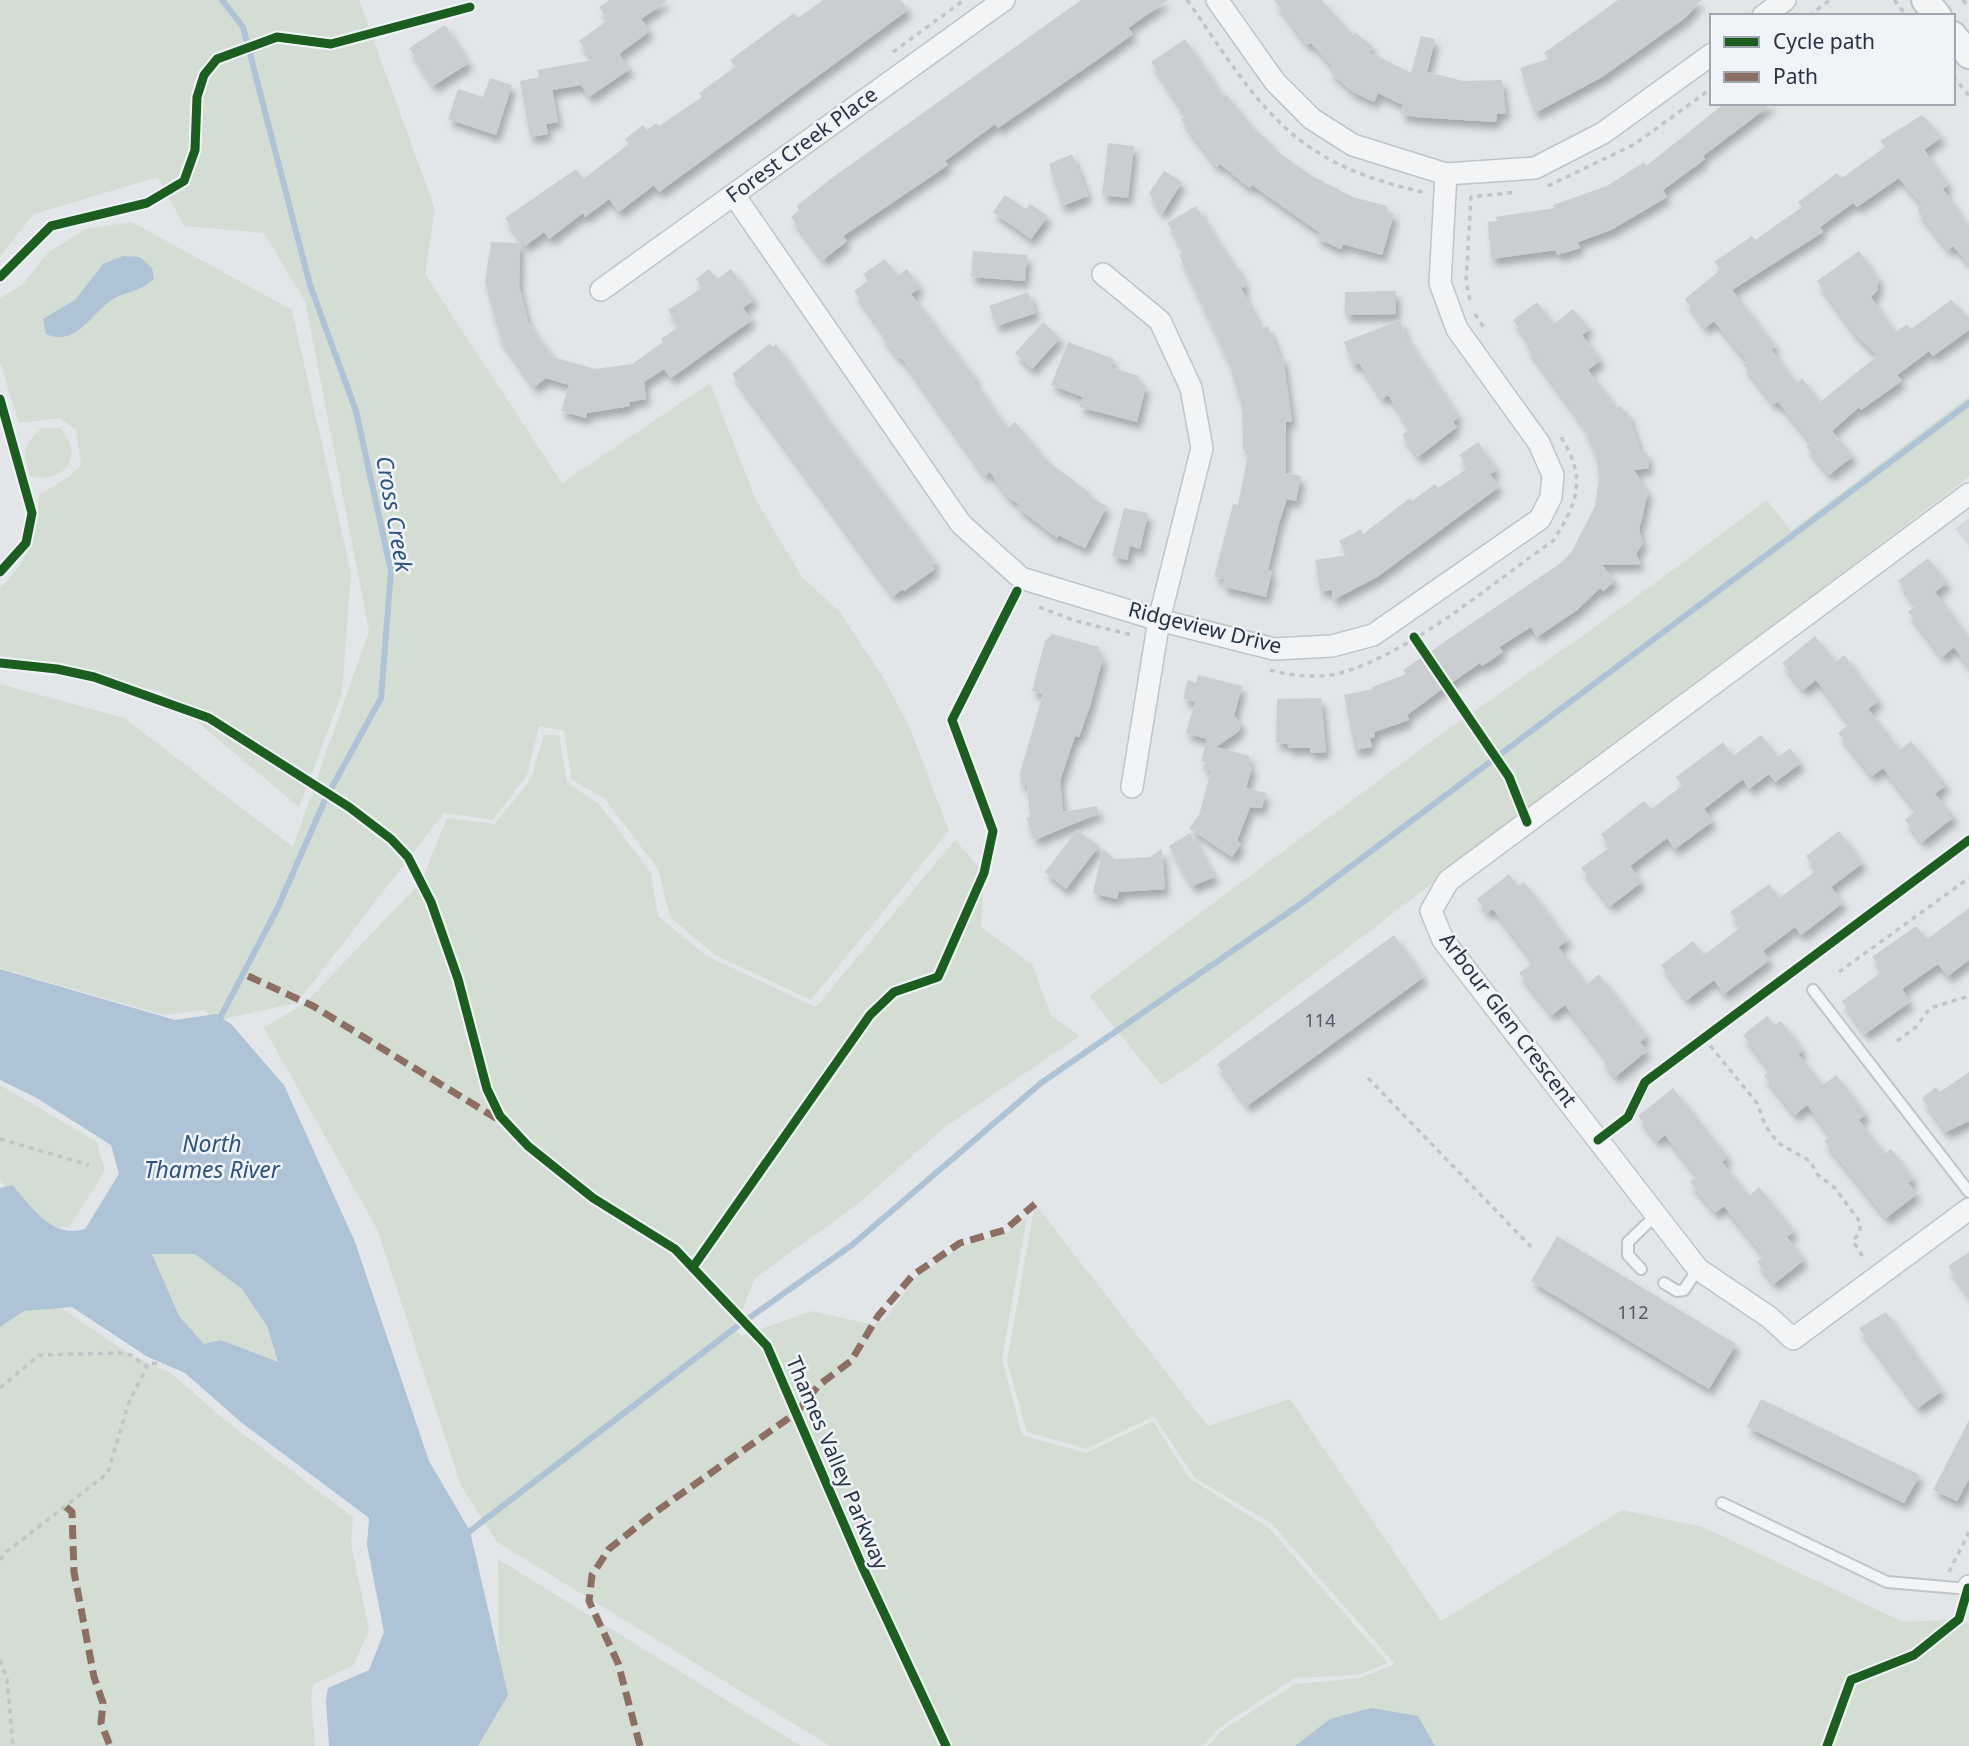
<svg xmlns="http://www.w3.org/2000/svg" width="1969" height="1746" font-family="'Noto Sans',sans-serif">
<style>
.built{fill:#d3d9df}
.green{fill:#d4ddd3}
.water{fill:#afc3d6;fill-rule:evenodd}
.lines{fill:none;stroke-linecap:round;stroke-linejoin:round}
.stream{stroke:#afc3d6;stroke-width:6}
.building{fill:#cbced1;filter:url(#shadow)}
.service-casing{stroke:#c1c4c7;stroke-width:14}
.minor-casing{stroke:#c1c4c7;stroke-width:24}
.tertiary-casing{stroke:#c1c4c7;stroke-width:30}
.path{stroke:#c1c4c8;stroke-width:3.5;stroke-dasharray:5 5;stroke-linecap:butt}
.service{stroke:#f2f4f5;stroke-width:10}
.minor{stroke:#f2f4f5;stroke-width:21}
.tertiary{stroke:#f2f4f5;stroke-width:26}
.quiet{stroke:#8d6e63;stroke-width:7;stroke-dasharray:14 7;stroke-linecap:butt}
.cycleway-casing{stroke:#f0f4f8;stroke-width:13}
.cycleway{stroke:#1b5e20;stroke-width:9}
.labels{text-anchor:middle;stroke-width:5;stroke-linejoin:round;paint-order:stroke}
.number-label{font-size:18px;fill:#515a68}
.street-label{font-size:21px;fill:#273344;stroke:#f0f4f8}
.water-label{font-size:23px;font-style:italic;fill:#2e537c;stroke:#f0f4f8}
</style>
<defs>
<filter id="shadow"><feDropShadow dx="4" dy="7" stdDeviation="3.5" flood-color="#0004"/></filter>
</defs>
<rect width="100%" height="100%" fill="#e3e6e9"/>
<path class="built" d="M1969,518V546L1955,529Z"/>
<path class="green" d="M0,0H359L435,209L425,274L562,483L710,383L756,500L802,577L840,612L883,677L910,728L949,831L811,1000L715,955L670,917L658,869L604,798L572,780L564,731L539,726L527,775L493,820L444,813L297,1003L219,1020L203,1010L163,1015L0,968V684L124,718L293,847L369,631L305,301L264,233L184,226L158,177L34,214L0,256Z
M132,222L292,310L351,573L342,693L299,807L160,691L0,661V588C28,562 38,533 39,495L70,476L81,465L76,430L60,418L19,423L0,363V298L23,284L48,253L85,229Z
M1969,396V477L1198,1061L1161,1085L1089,996L1430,742L1598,625L1767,500L1791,531Z
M42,428H60C86,456 64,485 30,476C22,452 23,444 42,428Z
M544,735H559L567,782L600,805L651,873L658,916L707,956L816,1007L955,840L984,873L981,927L1032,964L1051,1015L1080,1036L945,1127L858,1204L755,1278L735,1328L741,1336L812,1311L873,1325L885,1319L916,1277L965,1245L1009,1232L1027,1217L1002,1359L1022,1435L1086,1453L1153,1421L1189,1478L1269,1528L1388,1663L1358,1675L1295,1678L1220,1727L1202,1746H830L497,1542L461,1486L377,1229L264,1028L306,1002L421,882L447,818L495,824L531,779Z
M0,1085L97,1142L105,1171L70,1226C38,1235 20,1203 0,1181Z
M1035,1204L1208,1426L1290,1399L1441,1621L1622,1510L1703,1527L1903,1622L1959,1619L1969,1624V1746H1208L1221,1731L1295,1684L1360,1678L1395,1664L1272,1524L1195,1478L1154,1416L1087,1449L1027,1432L1007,1361Z
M151,1253L195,1254L242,1289L267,1326L278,1363L221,1340L204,1344L179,1316Z
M58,1306L131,1355L171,1373L227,1422L353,1517L351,1543L369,1630L353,1666L313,1684L311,1698L315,1746H0V1317L11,1309Z
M498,1559L801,1746H467L499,1692Z"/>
<path class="water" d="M123,256L140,257L152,268L154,279C137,293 131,290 115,298C92,311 77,348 46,334L43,319L75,300L103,264Z
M0,969L175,1020L216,1014L231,1024L284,1085L355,1242L429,1461L470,1531L508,1695L478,1746H329L326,1701L328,1688L369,1670L384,1632L367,1545L369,1518L242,1423L185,1373L146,1356L72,1307L24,1311L0,1327V1188L12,1185C33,1207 51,1239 85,1229L119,1174L111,1145L35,1097L0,1080ZM152,1254H195L242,1289L267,1326L278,1362L221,1340L204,1344L179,1316Z
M1371,1708L1418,1716L1435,1746H1295L1330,1719Z"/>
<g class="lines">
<path class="stream" d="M219,1020L278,907L325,800L381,698L391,571L356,411L310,285L243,27L222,0
M470,1531L735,1328L852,1245L1041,1083L1302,903L1969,403"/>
</g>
<path class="building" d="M609,0H668L641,19L650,31L619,54L630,69L589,97L581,85L552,90L558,122L546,124L548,134L530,137L520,81L539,77L537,70L593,60L579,41L608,20L599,7Z
M823,0H901L908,10L659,192L654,185L619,212L609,199L585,217L583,213L549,239L544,232L525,246L505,218L576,169L583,179L629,144L625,139L643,125L647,130L656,123L659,126L702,97L699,93L735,67L730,60L794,13L798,18Z
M1081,0H1168L1128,28L1133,34L1097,60L998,128L995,124L945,161L948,165L843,236L847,241L823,260L791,217L799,210L797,206L829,180Z
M1274,0H1322L1353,35L1355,32L1373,47L1369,52L1411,73L1421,36L1435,39L1427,72L1463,81L1502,80L1506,113L1497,114L1496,122L1415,117L1401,114L1403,105L1378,93L1374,102L1353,92L1330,72L1333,67L1311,43L1307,45Z
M1618,0H1701L1685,18L1602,77L1535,113L1520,68L1548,59L1544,53Z
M445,25L469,63L433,86L409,48Z
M1185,39L1224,97L1227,95L1254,129L1273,145L1271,147L1312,176L1353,197L1387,206L1386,212L1394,214L1382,255L1343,244L1341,249L1316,238L1319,232L1252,185L1250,188L1220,164L1217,167L1181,119L1186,116L1151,62Z
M490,78L512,85L496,135L448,119L458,89L483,97Z
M1725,103H1773L1703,156L1705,159L1663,190L1667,197L1611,230L1578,242L1580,248L1557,255L1556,250L1491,259L1488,222L1497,221L1496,217L1554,208L1553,205L1607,186L1644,162L1646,166Z
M1922,115L1942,137L1924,150L1949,184L1943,189L1969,226V264L1953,246L1948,250L1917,210L1922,205L1899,178L1857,207L1853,203L1820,227L1823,232L1732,290L1776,346L1771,349L1797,383L1802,378L1820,402L1877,356L1855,334L1817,281L1859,251L1879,279L1877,291L1871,297L1895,332L1907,324L1911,329L1951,300L1969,318V330L1933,356L1929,351L1897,375L1902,381L1861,410L1859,407L1832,431L1853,456L1829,475L1806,446L1811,442L1778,402L1773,404L1743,364L1748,362L1714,321L1705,328L1685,299L1721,269L1714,262L1752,236L1755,240L1802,207L1798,202L1837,173L1842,178L1885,147L1880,141Z
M1108,143L1134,146L1128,198L1102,195Z
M1072,154L1088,196L1062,206L1049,164Z
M1164,171L1182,182L1162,214L1149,193Z
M1005,195L1026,209L1030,204L1048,216L1031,239L993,212Z
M1196,206L1232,263L1234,262L1246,286L1241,288L1261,328L1268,326L1280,358L1283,357L1292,421L1286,422V473L1301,476L1296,501L1287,499L1279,523L1268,570L1272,571L1266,597L1222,586L1224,579L1214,577L1233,504L1238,505L1249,450H1243L1242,407L1229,362L1179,255L1185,252L1167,223Z
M491,242L520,243L519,286L528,322L553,357L595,369L632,364L663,342L661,339L679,327L668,310L702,288L696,279L709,269L717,279L731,269L754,300L743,308L752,320L671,378L664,369L644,382L646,399L629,402L630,406L587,413L586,418L561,411L569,385L546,378L534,387L500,338L485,281Z
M973,251L1027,255L1025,281L971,277Z
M885,259L897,276L907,269L920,288L911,294L976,379L974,381L1007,428L1015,422L1046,460L1090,493L1088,496L1107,506L1085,548L1058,535L1057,538L1017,507L1019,504L1009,498L990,472L985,476L901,357L899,359L882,336L884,334L854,291L868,281L863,274Z
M1396,291V314L1345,315V292Z
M1028,292L1036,313L997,326L989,306Z
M1537,302L1554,324L1573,309L1590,329L1582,335L1601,360L1588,370L1617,408L1621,406L1624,412L1627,411L1641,453L1647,452L1649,468L1634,470L1648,493L1639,530L1643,543L1636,554L1641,564L1602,565L1615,581L1603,591L1600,588L1577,610L1537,637L1531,627L1499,647L1503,652L1482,666L1480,663L1438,692L1407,715L1409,720L1374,732L1375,737L1370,738L1372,747L1355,750L1344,695L1372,689V687L1406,674L1403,670L1562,562L1572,551L1595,506L1599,478L1596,455L1582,423L1526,346L1530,343L1513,320Z
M1400,320L1406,337L1459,417L1453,422L1457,427L1418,457L1402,435L1410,429L1388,395L1382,399L1359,363L1353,365L1344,342Z
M1043,322L1060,338L1032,369L1015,353Z
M1068,342L1114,359L1111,367L1139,376L1137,383L1146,385L1137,422L1079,407L1083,397L1051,385Z
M770,343L772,347L776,344L829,421L936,563L932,565L935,569L904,591L903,589L893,596L732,374Z
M1478,442L1497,470L1490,474L1499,487L1377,577L1333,600L1332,590L1320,591L1315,560L1347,555L1339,541L1361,529L1363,534L1410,498L1412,501L1435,484L1438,488L1468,468L1459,455Z
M1124,508L1148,513L1140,549L1130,546L1127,560L1112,556Z
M1928,558L1947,583L1935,592L1969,637V667L1954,647L1942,657L1908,612L1916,606L1898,581Z
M1052,634L1099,647L1097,655L1103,657L1090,706L1079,737L1075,736L1060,781L1063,812L1097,806L1099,813L1035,840L1026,818L1030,817L1027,785H1021L1020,773L1043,694L1032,691L1045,641Z
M1815,636L1836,662L1844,655L1879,701L1868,709L1900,750L1911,741L1946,785L1935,794L1954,817L1922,842L1905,820L1916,810L1883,768L1872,776L1838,733L1850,724L1816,680L1803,690L1782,663Z
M1198,675L1242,686L1234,716L1241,723L1239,731L1216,747L1250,756L1248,763L1252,768L1246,788L1266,793L1262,808L1250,807L1237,841L1241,844L1232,857L1189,828L1199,815L1211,771L1203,769L1205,762L1201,761L1207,739L1186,733L1195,702L1183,699L1188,680L1196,683Z
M1321,698L1326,752L1310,753V748H1289L1287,744L1276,743L1277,699Z
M1761,735L1778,757L1790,748L1801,763L1775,782L1769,774L1749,789L1743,779L1704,809L1713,821L1675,849L1667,838L1630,866L1642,882L1610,906L1581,868L1610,847L1601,834L1644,801L1651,809L1682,786L1676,777L1723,742L1733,756Z
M1077,830L1099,846L1066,889L1045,872Z
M1839,831L1863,863L1831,887L1843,903L1801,935L1795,927L1763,951L1770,960L1724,994L1714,980L1687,1000L1661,965L1693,941L1704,955L1741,927L1730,912L1769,884L1779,898L1817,870L1806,856Z
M1190,833L1215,877L1192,886L1169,846Z
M1103,849L1115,859L1150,857L1162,849L1165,889L1119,892L1117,899L1093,893Z
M1509,874L1518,886L1524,882L1568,940L1558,947L1587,984L1599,974L1647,1036L1640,1042L1647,1051L1615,1077L1603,1061L1606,1058L1565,1005L1552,1015L1519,973L1534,962L1493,909L1487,913L1477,899Z
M1969,908V960L1948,976L1938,964L1902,989L1910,1002L1865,1034L1842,1001L1883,971L1872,957L1916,926L1927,939Z
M1394,935L1424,977L1247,1106L1217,1064Z
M1767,1016L1775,1025L1781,1021L1803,1050L1798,1054L1823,1085L1836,1075L1866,1114L1859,1120L1885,1154L1891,1149L1914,1179L1908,1183L1917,1194L1886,1218L1824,1141L1831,1136L1807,1105L1795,1115L1764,1076L1770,1070L1743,1035Z
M1969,1072V1121L1946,1132L1922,1098L1936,1087L1940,1092Z
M1673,1088L1728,1157L1722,1162L1749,1196L1759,1187L1794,1231L1787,1237L1804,1260L1774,1284L1757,1262L1764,1256L1724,1206L1715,1213L1690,1182L1697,1176L1665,1135L1657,1141L1638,1116Z
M1557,1236L1736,1344L1709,1389L1531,1281Z
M1969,1252V1297L1948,1266Z
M1886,1312L1942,1391L1918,1408L1859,1328Z
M1761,1399L1920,1475L1904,1503L1747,1427Z
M1969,1420V1479L1957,1501L1933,1490Z"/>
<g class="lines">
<defs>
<path id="service" d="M1813,990L1969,1192
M1641,1269L1628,1255V1242L1656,1215
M1664,1283L1677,1291L1684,1290L1698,1269
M1722,1503L1887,1582L1969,1589"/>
<path id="minor" d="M1217,0L1275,82L1312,119L1353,145L1446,174L1535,168L1603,133L1712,54
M1763,16L1785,0
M734,195L961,524L1021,578L1159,620L1274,649L1332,646L1373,635L1540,519L1551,497L1553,475L1539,443L1457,329L1440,283L1446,174
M1103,274L1160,321L1191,388L1202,448L1159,620L1132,787
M601,290L1004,0
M1969,494L1448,881L1431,911L1443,940L1698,1269L1769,1317L1793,1339L1969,1209
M1968,1588L1969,1586"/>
<path id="tertiary" d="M1925,0L1938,16
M1953,35L1969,55"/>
</defs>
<use href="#service" class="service-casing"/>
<use href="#minor" class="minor-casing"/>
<use href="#tertiary" class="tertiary-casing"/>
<path class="path" d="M1187,0C1223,50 1258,113 1311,148C1346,172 1385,183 1426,193
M1894,0L1906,15
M1963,0L1969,8
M1809,16L1830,0
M277,37L331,44L470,7
M893,52L964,0
M1953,76L1969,96
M1548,186L1635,144L1712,88
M1470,300L1466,283L1471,197L1517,192
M1475,314L1486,331
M1039,607L1076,621L1132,635
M1270,670C1291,676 1322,679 1344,672C1415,650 1491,584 1553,541C1578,502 1587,479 1561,437
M1839,972L1969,878
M1704,1038L1757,1103L1765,1125L1778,1143L1810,1161L1818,1175L1835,1188L1860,1222V1232L1853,1241L1865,1260
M1897,1041L1916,1027L1930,1008L1969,996
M1368,1078L1534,1250
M0,1139L89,1165
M0,1388L39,1355L119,1353L131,1355L146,1366
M0,1560L5,1553L108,1473L128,1404L149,1363L163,1364
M1949,1572L1969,1532
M0,1660L7,1679L13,1746"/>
<use href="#service" class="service"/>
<use href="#minor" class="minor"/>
<use href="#tertiary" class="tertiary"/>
<path class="quiet" d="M248,976L313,1006L499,1120
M66,1507L72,1512L74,1572L94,1677L103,1703L101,1723L110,1746
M640,1746L618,1663L589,1601L592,1575L609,1549L654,1513L796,1413L819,1385L851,1361L878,1316L913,1275L960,1243L1005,1230L1035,1204"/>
<defs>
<path id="cycleway" d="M0,277L51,226L147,203L184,181L195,150L197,97L204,75L217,59L277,37L331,44L470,7
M0,399L32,513L26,543L0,572
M1414,637L1509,777L1527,822
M0,663L57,669L94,677L209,718L349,807L391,839L408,857L431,902L458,979L487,1089L500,1116L528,1146L593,1198L675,1249L767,1346L862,1566L946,1746
M1598,1140L1628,1117L1645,1082L1969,840
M693,1267L870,1015L894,992L938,977L984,873L993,831L952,720L1017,591
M1827,1746L1851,1680L1914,1655L1959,1619L1968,1588"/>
</defs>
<use href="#cycleway" class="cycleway-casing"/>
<use href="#cycleway" class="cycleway"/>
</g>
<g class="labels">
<g class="number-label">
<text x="1320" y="1027">114</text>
<text x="1633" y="1319">112</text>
</g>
<g class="street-label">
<text transform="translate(802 145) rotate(-36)" y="7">Forest Creek Place</text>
<text transform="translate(1205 628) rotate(14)" y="7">Ridgeview Drive</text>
<text transform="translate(1508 1020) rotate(53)" y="7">Arbour Glen Crescent</text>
<text transform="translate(837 1463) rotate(67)" y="7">Thames Valley Parkway</text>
</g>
<g class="water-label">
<text transform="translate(394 514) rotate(80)" y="8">Cross Creek</text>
<text x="212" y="1152">North<tspan x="212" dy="26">Thames River</tspan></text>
</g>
</g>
<rect x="1710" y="14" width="245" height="91" fill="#f0f4f8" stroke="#a0a7b0" stroke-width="2"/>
<rect x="1724" y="37" width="35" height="10" fill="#1b5e20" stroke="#a0a7b0" stroke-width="2"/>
<text x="1773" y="49" font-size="21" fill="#273344">Cycle path</text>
<rect x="1724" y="72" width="35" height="10" fill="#8d6e63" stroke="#a0a7b0" stroke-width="2"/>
<text x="1773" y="84" font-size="21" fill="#273344">Path</text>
</svg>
